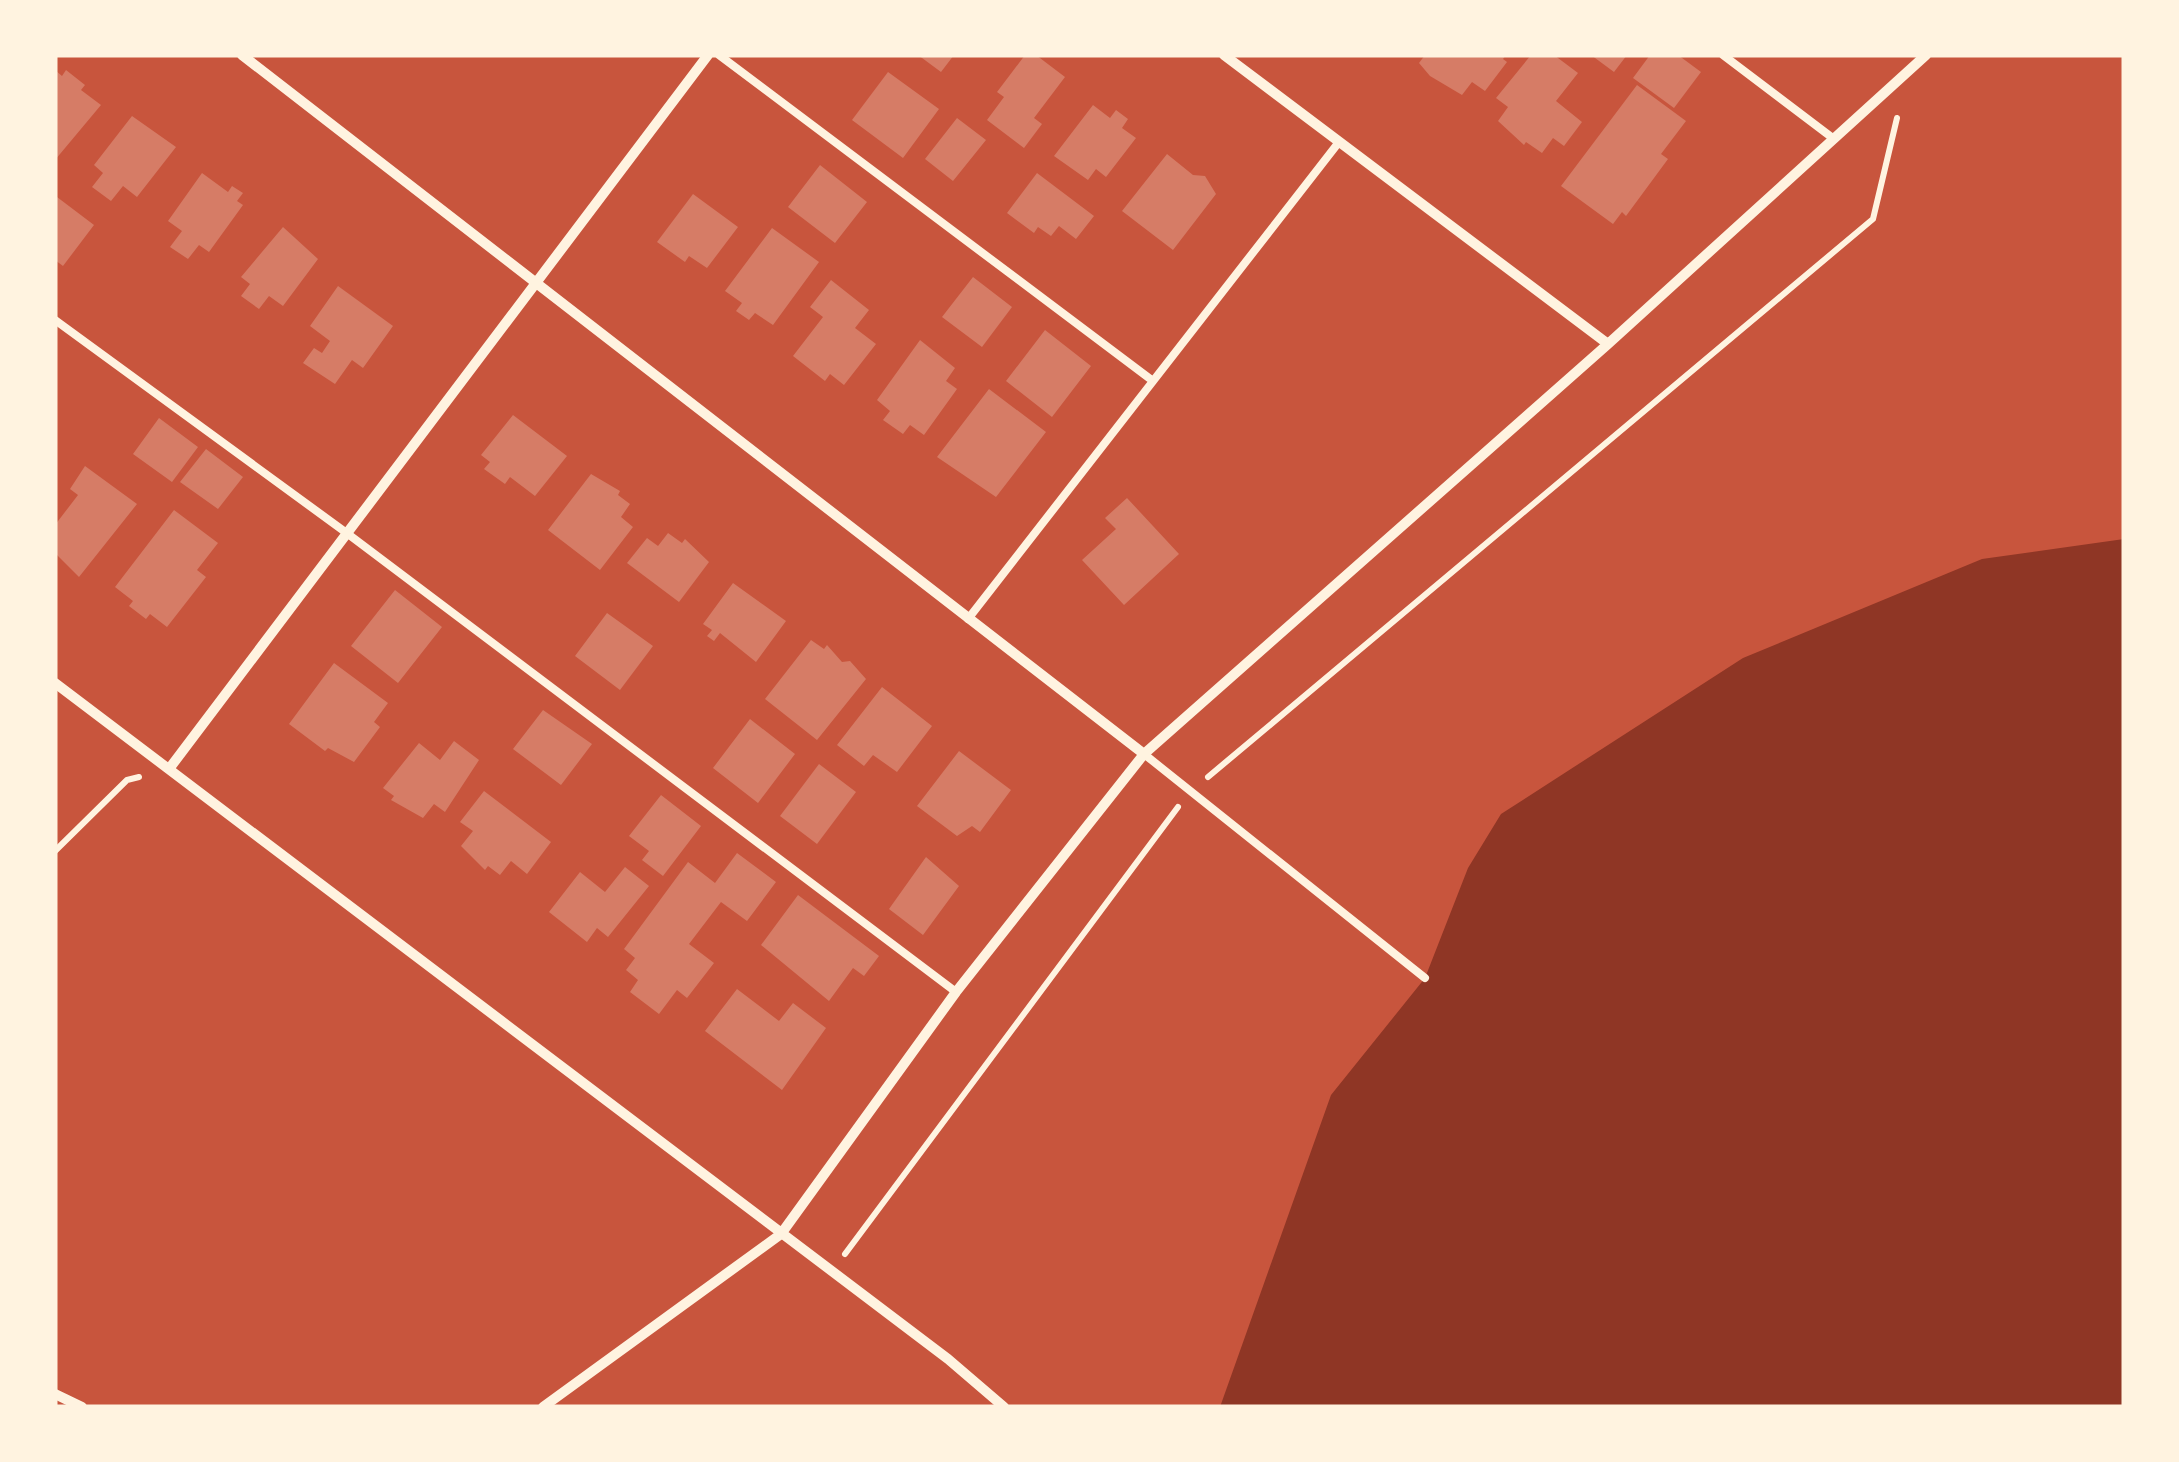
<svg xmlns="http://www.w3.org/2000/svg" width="2179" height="1462" font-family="'Zilla Slab',serif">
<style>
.water{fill:#8f3625}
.building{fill:#d67c66}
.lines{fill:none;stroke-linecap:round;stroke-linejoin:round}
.path{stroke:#fff3e0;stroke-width:6}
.service{stroke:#fff3e0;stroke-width:8}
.minor{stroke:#fff3e0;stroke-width:10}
</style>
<rect width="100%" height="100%" fill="#c8553d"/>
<path class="water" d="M2124,539V1407H1220L1331,1095L1425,978L1468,868L1501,814L1743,658L1982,559Z"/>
<path class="building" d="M918,55H954L941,72Z
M1025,55H1036L1065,77L1034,118L1042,124L1024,148L987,120L1004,97L997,92Z
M1425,55H1506L1503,59L1507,62L1485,91L1472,82L1462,95L1430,76L1419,63Z
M1531,55H1554L1578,73L1556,101L1582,122L1564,146L1553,138L1542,153L1526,142L1524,145L1498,121L1508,107L1496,98Z
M1591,55H1627L1614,72Z
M1650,55H1678L1701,72L1674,108L1633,78Z
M55,70L62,76L66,70L85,85L81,90L101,105L55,160Z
M888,72L939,109L903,158L852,120Z
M1637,85L1686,121L1661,154L1668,159L1626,216L1622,212L1613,224L1561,186Z
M1093,105L1110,118L1116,110L1128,119L1122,128L1136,138L1106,177L1096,169L1088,180L1054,156Z
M132,116L176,147L137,197L123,186L111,201L92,187L103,173L94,165Z
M957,118L986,140L953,181L925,159Z
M1167,154L1193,175L1205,176L1216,194L1173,250L1122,211Z
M820,165L867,202L835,243L788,207Z
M202,173L228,192L232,186L243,193L237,201L243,205L209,252L199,245L188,259L170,247L182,231L168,221Z
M1037,173L1094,216L1076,239L1059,226L1051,236L1038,227L1034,233L1007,213Z
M693,194L738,227L707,268L689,256L685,262L657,242Z
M57,197L94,225L63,266L55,260Z
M283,227L318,259L283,306L269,296L259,309L241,296L250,284L241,277Z
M772,228L819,262L773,325L755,313L749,320L736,311L742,303L725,291Z
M973,277L1012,307L982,347L942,317Z
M831,280L869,310L855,328L876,344L844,385L830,374L825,381L793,356L823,317L810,307Z
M338,286L393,326L363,368L352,360L335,384L303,363L314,348L322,353L330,341L310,326Z
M1045,330L1091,366L1052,417L1006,381Z
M920,340L955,368L946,381L957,389L924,435L910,425L903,434L883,420L890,411L877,400Z
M989,389L1046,432L996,497L937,457Z
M513,415L567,456L535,496L510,477L505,484L484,469L490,462L481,455Z
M159,418L198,447L172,482L133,454Z
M206,449L243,477L218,509L180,482Z
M85,466L137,504L79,577L55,553V525L78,495L70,489Z
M591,474L620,491L618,495L630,504L621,517L633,527L600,570L548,530Z
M1127,498L1179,554L1124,605L1082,560L1116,529L1105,518Z
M174,510L218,543L197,570L206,577L167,627L150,614L146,619L129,606L133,601L115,587Z
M668,533L682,543L685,539L709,562L679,602L627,563L647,538L658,546Z
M733,583L786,621L756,662L720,633L714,641L707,636L712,630L703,624Z
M395,590L442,627L398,683L351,646Z
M607,613L653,646L620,690L575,656Z
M811,640L824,649L827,645L842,662L850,661L866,679L817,740L765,699Z
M334,663L388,703L374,722L380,727L354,762L328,748L325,751L289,724Z
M882,687L932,726L897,772L873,755L864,766L837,745Z
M543,710L592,744L561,785L513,749Z
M750,719L795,754L758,803L713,768Z
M454,741L479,760L445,812L434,804L423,818L391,800L394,796L383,788L419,743L440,760Z
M959,751L1011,790L980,832L972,826L957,836L917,806Z
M819,764L856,792L817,844L780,816Z
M484,791L551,842L527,874L511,861L500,875L488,866L485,870L461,846L473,831L460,822Z
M661,795L701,826L663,876L642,860L649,851L629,836Z
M737,853L776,882L747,921L721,902L689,944L714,963L687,998L677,990L659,1014L630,992L638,980L626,970L635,958L624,949L688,862L715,883Z
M926,857L959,886L923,935L889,909Z
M625,867L649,886L608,937L597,928L587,942L549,912L580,872L605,892Z
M798,895L879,956L864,976L853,968L829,1001L761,945Z
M737,989L779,1021L793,1003L826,1028L782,1090L705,1031Z"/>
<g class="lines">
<path class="path" d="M1208,777L1873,219L1897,118
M55,851L127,780L139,777
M845,1254L1178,807"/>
<path class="service" d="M719,55L1153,381
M1723,55L1834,139
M55,320L348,534L956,992
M968,619L1339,142
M1144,754L1425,978"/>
<path class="minor" d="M242,55L1144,754
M1224,55L1608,344
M55,683L948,1359L1004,1407
M169,769L708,55
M55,1394L82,1407
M543,1407L781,1234L956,992L1144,754L1608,344L1926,55"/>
</g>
<rect width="2179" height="1462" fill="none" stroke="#fff3e0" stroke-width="115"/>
</svg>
